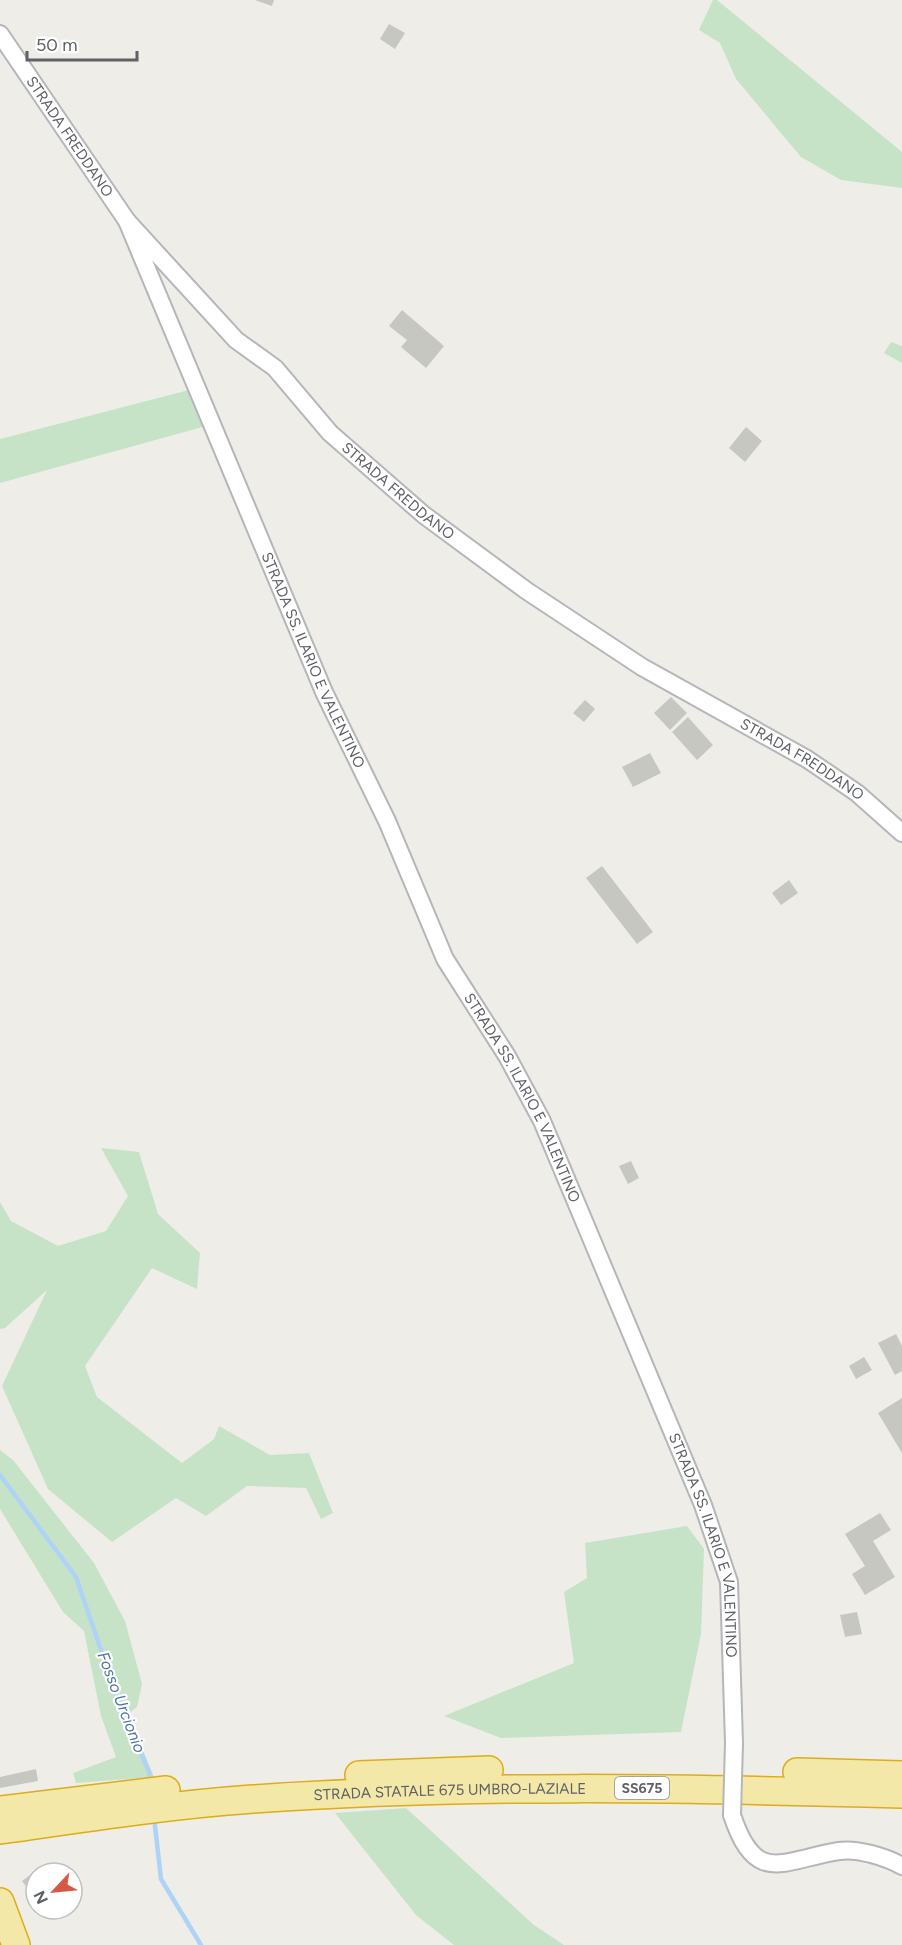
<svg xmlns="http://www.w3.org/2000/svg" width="902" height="1945" font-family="Figtree,sans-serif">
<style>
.green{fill:#c6e3c8}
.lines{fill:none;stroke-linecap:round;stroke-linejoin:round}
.stream{stroke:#afd3f6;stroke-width:4.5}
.building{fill:#c7c7c1}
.minor-casing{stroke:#b4b6ba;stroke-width:20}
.trunk-casing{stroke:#dcac19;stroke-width:30}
.minor{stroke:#fff;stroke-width:16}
.trunk{stroke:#f4e8a8;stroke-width:27}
.minor-bridge-casing{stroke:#b4b6ba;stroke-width:20;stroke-linecap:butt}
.minor-bridge{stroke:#fff;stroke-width:16}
.labels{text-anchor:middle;stroke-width:4.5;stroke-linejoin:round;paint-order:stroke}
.shield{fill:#fff;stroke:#8e9093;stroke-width:1.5}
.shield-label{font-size:14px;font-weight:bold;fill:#5e6165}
.street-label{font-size:15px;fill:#5e6165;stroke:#fff}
.water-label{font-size:16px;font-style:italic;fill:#4d73a6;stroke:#fff}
</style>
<rect width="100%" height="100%" fill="#efede7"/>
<path class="green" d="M713,0H717L902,152V188L841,180L801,157L736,79L720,43L699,30Z
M891,342L902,346V363L884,353Z
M189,390L206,426L0,483V439Z
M101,1148L139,1152L158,1214L200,1253L197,1289L152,1268L85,1366L97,1397L182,1463L214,1439L219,1426L270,1455L309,1453L333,1513L321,1519L306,1488L247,1486L206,1516L176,1498L112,1542L48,1489L2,1386L47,1290L5,1328L0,1329V1202L11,1221L58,1246L106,1231L128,1196Z
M0,1450L13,1460L94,1563L125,1621L142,1684L137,1707L128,1714L154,1777L76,1783L73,1773L116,1757L101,1716L84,1631L63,1612L0,1509Z
M687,1526L704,1549L701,1634L681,1732L501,1738L444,1716L574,1663L564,1592L587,1578L585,1543Z
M406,1808L534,1925L564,1945H454L416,1915L335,1813Z"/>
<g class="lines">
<path class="stream" d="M0,1475L76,1577L116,1694L149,1772L150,1782
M154,1817L161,1879L201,1945"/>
</g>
<path class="building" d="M255,0H274L272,6Z
M389,24L405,33L395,49L380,39Z
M402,310L444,346L426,368L401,347L407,340L389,326Z
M746,427L762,441L745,462L729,448Z
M671,697L687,713L670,730L654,713Z
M585,700L595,709L584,722L573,713Z
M688,717L713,745L697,760L672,732Z
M650,753L661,773L633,787L622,767Z
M602,866L653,932L637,944L586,878Z
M789,880L798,893L781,905L772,893Z
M631,1161L639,1178L628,1184L619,1166Z
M896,1334L902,1346V1371L895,1375L878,1343Z
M864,1357L872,1370L856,1379L849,1366Z
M902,1398V1453L878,1413Z
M880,1513L891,1530L873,1541L895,1577L865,1595L852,1574L865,1566L845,1534Z
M857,1612L862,1634L845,1637L840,1615Z
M36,1769L38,1781L0,1788V1777Z
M34,1872L36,1891L32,1894L22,1881Z"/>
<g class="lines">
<defs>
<g id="minor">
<path id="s1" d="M0,34L127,221L236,340L275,368L330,433L424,515L527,591L642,667L807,759L857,793L902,833"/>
<path id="s2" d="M127,221L324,692L387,821L445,959L507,1056L542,1121L703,1505L729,1582L734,1743"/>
<path d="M732,1815C756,1887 782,1860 839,1851C857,1848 886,1857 902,1866"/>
</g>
<g id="trunk">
<path d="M797,1772L902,1775"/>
<path d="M359,1775L489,1770"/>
<path d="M0,1810L166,1790"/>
<path id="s3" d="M0,1830C84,1818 168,1805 253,1799C469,1784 685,1788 902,1794"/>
<path d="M0,1902L16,1945"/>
</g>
</defs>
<use href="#minor" class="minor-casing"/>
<use href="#trunk" class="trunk-casing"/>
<use href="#minor" class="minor"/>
<use href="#trunk" class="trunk"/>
<defs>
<path id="minor-bridge" d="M732,1815L734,1743"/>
</defs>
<use href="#minor-bridge" class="minor-bridge-casing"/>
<use href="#minor-bridge" class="minor-bridge"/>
</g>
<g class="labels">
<rect class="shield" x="615" y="1777" width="54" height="22" rx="4.5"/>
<g class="shield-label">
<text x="642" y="1793">SS675</text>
</g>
<g class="street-label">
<text dy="5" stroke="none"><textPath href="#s1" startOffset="124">STRADA FREDDANO</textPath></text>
<text dy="5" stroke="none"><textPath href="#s1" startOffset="610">STRADA FREDDANO</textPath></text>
<text dy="5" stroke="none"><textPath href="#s2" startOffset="477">STRADA SS. ILARIO E VALENTINO</textPath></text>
<text dy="5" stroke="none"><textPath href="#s1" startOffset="1096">STRADA FREDDANO</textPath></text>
<text dy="5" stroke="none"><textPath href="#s2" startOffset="963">STRADA SS. ILARIO E VALENTINO</textPath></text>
<text dy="5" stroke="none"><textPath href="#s2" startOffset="1449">STRADA SS. ILARIO E VALENTINO</textPath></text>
<text dy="5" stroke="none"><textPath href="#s3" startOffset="452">STRADA STATALE 675 UMBRO-LAZIALE</textPath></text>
</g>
<g class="water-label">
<text transform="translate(122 1702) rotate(69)" y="6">Fosso Urcionio</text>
</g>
</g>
<g transform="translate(54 1891) rotate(244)"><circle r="28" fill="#ffffff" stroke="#bfc0c1" stroke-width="1.5"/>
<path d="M0-4.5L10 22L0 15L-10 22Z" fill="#d75945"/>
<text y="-9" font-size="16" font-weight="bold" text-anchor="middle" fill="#5e6165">N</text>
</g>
<path d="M27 51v9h110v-9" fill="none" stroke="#5e6165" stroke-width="3"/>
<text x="36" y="51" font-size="18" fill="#5e6165" stroke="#ffffff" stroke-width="4.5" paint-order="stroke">50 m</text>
</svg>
